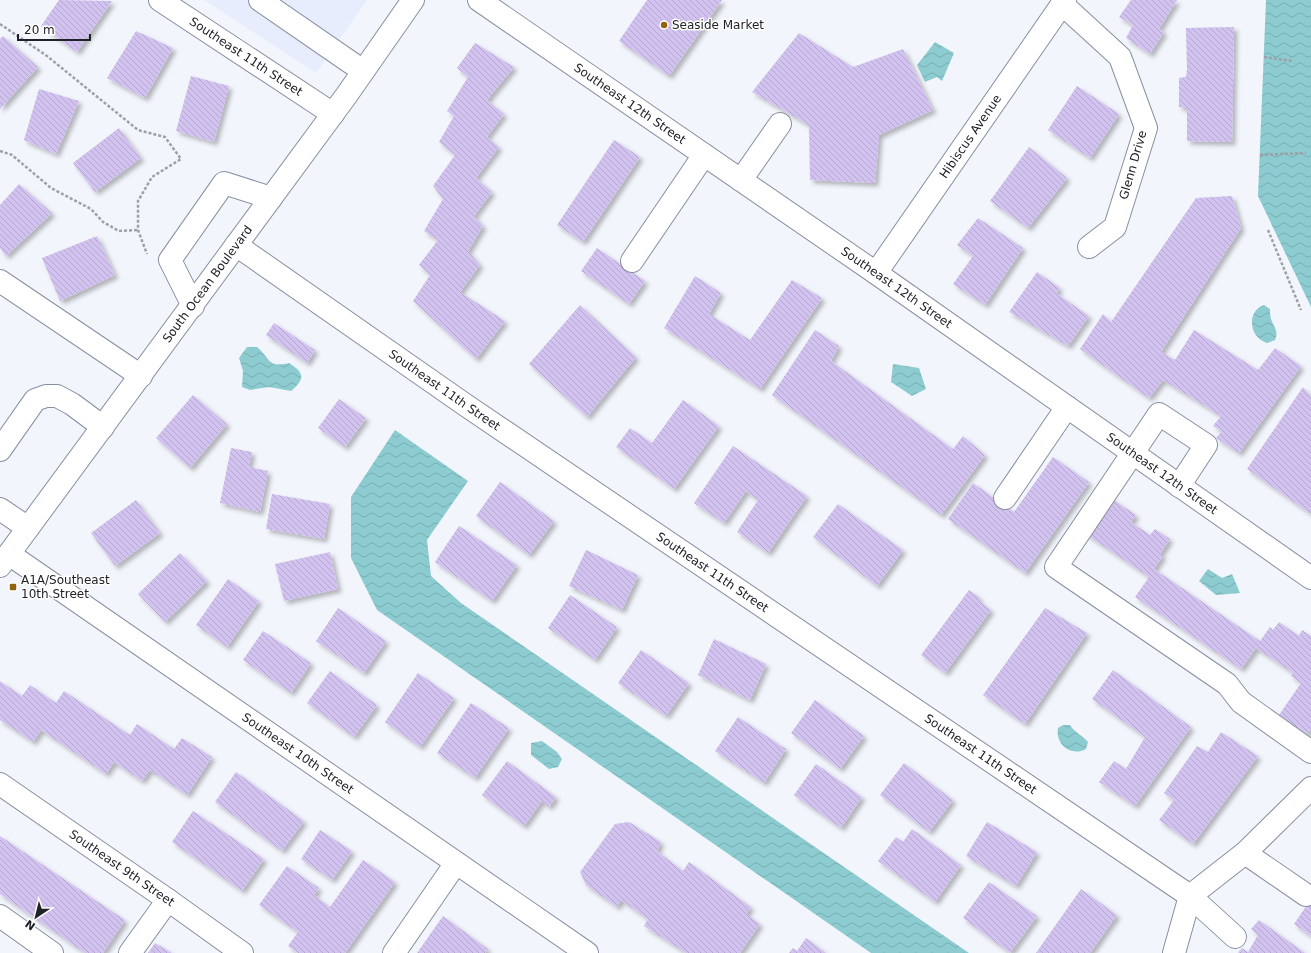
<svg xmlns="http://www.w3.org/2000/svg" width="1311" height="953" font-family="'DejaVu Sans',sans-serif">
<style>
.built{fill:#e7edfc}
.water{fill:url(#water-waves)}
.building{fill:url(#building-back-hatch);filter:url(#shadow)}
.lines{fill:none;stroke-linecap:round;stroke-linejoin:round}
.minor-casing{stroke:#888fa0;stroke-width:24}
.major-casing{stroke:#888fa0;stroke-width:24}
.path{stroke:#9ea0a7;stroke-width:2.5;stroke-dasharray:3 2;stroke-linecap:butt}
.minor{stroke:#fff;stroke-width:22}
.major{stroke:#fff;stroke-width:22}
.poi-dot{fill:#91630e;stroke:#fff;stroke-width:1.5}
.labels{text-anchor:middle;stroke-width:3;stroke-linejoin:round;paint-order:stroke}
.poi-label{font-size:12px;fill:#202229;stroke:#fff;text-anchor:start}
.street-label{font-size:12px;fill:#202229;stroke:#fff}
</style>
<defs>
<pattern id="water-waves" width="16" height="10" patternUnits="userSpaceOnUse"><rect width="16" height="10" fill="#8cccd1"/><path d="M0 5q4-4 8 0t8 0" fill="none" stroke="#78afb3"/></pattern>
<pattern id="building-back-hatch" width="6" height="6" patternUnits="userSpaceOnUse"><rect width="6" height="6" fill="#d2c2ef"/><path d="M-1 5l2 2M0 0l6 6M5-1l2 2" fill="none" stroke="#b4a6cd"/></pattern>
<filter id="shadow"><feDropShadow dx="3.5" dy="3.5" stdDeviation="2" flood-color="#0004"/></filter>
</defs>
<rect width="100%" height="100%" fill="#f2f5fc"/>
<path class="built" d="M204,0H367L316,73Z"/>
<path class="water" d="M1266,0H1311V307L1258,196Z
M935,42L954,53L942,81L937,77L925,82L917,65Z
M1264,305L1270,309C1270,312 1270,316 1271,319C1274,328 1279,330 1275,340L1267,343C1249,338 1246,311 1264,305Z
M247,347H257C271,359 267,368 289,363C305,373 305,379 291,391L269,387L250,390L242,387L243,371L239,358Z
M893,364L919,368L926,389L912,396L891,382Z
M395,430L468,481L427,540L431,576L461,603L969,953H871L377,610L351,558V497Z
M1208,569L1222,578L1232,574L1240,593L1216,595L1199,581Z
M1063,725H1070C1075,733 1082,735 1088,742L1086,749C1071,757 1055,745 1058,728Z
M542,741L557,752L562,759L558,767L549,769L531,755V743Z"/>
<path class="building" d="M59,0L112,1L77,52L41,26Z
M647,0H722L669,76L619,41Z
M1131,0H1177L1159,29L1164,32L1150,54L1126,38L1133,25L1119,17Z
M1234,27L1232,142L1187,141V108L1179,107V78L1186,77L1187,70L1186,28Z
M136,31L173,48L145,98L107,78Z
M799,33L853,67L903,49L933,110L879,135L875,183L810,180L809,125L752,92Z
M3,36L38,67L0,109V39Z
M475,43L514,67L487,100L504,114L487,137L499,147L476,178L492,192L474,216L483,226L468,251L480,265L460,292L505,321L476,359L413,301L430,275L419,265L438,240L424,231L443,199L433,186L455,155L439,142L454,116L447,111L468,77L457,68Z
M191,76L229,86L214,142L176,131Z
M1077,86L1119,114L1090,158L1048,130Z
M39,89L79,101L56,154L24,140Z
M119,128L141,158L95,192L73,163Z
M614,140L640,157L583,242L557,225Z
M1029,147L1067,178L1028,228L990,201Z
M19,184L52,213L6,256L0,248V205Z
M1232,196L1241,228L1161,352L1175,360L1194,330L1258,370L1275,348L1301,366L1239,453L1216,438L1222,431L1213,426L1221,416L1163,380L1149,398L1080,349L1103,314L1111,322L1196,198Z
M978,218L1023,248L985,305L953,284L973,256L957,245Z
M97,236L115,275L60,301L42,258Z
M597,248L645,281L629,304L581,271Z
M1037,272L1060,288L1056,293L1089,316L1068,346L1009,312Z
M695,276L721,293L709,314L750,340L792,280L822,298L760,389L664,328Z
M580,305L636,357L587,417L529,364Z
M274,323L315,350L307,363L266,335Z
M815,330L839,346L831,361L953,449L963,436L985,455L941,515L772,395Z
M1303,387L1311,396V514L1247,469Z
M193,395L227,424L190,468L156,438Z
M339,399L366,418L345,447L318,428Z
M683,400L719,426L674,489L616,447L630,428L652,443Z
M733,446L807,496L768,553L737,532L758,500L746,491L724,523L694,503Z
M231,448L252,452L249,467L268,471L260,512L220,503Z
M1053,457L1089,482L1025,573L948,519L973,483L1014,512Z
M500,482L554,521L529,555L476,516Z
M272,494L330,504L324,539L266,529Z
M1108,496L1136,515L1131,522L1150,535L1155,529L1170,539L1160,554L1163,556L1154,569L1260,641L1270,627L1273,630L1279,622L1299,636L1302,630L1311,636V729L1307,734L1279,715L1301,683L1291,676L1293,673L1256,648L1241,669L1135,597L1149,577L1083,532Z
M136,500L160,533L115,566L91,533Z
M838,504L903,550L877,586L813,537Z
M459,526L517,565L492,601L435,562Z
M586,550L638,575L622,610L569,586Z
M330,552L338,589L284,601L275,564Z
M180,553L207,581L165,622L138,594Z
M228,579L259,601L227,647L196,625Z
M969,590L980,598L978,600L991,610L945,673L921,655Z
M570,595L617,627L595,660L548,628Z
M338,608L386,641L364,673L316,641Z
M1045,608L1087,633L1025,724L983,695Z
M263,631L311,663L291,693L243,660Z
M714,639L766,664L750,700L698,675Z
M641,650L689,683L666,716L618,683Z
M1113,670L1191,727L1135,806L1099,782L1114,761L1126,769L1145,737L1092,699Z
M330,671L377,705L354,737L307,703Z
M418,673L454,698L420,747L385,722Z
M0,681L22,696L30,685L56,703L64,691L130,735L137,724L174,749L182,738L212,757L187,795L150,770L142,781L114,762L106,774L41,730L33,742L0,720Z
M815,700L864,736L840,769L791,733Z
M471,703L509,728L475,778L437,753Z
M738,717L786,749L764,783L715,751Z
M1221,732L1258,756L1193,844L1159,820L1174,800L1164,793L1197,746L1208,752Z
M507,761L556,797L549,807L542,801L524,826L482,795Z
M904,763L953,800L929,832L880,795Z
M816,764L862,797L841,828L794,795Z
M236,772L304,821L282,851L215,802Z
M193,811L264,859L242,891L172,842Z
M629,822L661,842L657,851L683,871L689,862L751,907L746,914L760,924L740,953H686L644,926L648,919L621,900L617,907L586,885L580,872L615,824Z
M987,822L1037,852L1016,886L966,856Z
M912,829L961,865L935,902L878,861L896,837L903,842Z
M320,830L352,851L332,880L301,859Z
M0,836L125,920L103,953H85L0,894Z
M363,860L395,882L345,953H298L288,946L298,932L259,905L287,866L319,888L314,895L330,907Z
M989,882L1037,916L1010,953L963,918Z
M1081,889L1117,915L1090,953H1036Z
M1311,899V936L1294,924Z
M443,916L488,949L485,953H417Z
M1259,920L1305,953H1238L1242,948L1248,952L1258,935L1251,929Z
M806,938L826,953H789L793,948L797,951Z
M155,943L172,953H148Z"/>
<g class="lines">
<defs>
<g id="minor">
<path id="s1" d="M160,0L333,114"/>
<path d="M260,0L363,71"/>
<path id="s2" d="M479,0L876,273L1311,578"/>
<path d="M1062,4L1120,57L1146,128L1115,227L1089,247"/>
<path d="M741,180L780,124"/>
<path id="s3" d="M236,245L464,404L1190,896L1235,937"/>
<path d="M632,261L704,155"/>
<path id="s4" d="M876,273L1065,0"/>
<path d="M0,281L141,376"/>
<path d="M193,306L170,260L224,183L271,198"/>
<path d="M0,450L35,400L46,396H57L72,404L103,427"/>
<path d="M1179,486L1206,445L1159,414L1056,567L1227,684L1241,702L1311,752"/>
<path d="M1005,498L1067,407"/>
<path d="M0,509L28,528"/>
<path id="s5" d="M9,554L587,953"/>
<path id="s6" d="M0,784L168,900L242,953"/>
<path d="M1245,853L1306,895"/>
<path d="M1190,896L1245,853L1311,788"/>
<path d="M0,916L52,953"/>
<path d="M130,953L168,900"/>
<path d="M394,953L456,863"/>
<path d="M1174,953L1190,896"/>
</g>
<g id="major">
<path id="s7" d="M0,566L346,96L413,0"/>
</g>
</defs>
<use href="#minor" class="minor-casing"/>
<use href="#major" class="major-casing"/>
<path class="path" d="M0,24L47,56L138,130L165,137L181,159L152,177L138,201V230L147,254
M1264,57L1292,61
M0,151L12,155L51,188L91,209L103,222L119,231L138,230
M1260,155L1306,153
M1268,230L1301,310"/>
<use href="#minor" class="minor"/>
<use href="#major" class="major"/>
</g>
<g class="poi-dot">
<circle cx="664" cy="25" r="4"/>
<rect x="9" y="583" width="8" height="8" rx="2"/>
</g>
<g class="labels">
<g class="poi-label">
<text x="672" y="29">Seaside Market</text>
<text x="21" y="584">A1A/Southeast<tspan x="21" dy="14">10th Street</tspan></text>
</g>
<g class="street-label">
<text dy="4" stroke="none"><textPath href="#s1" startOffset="103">Southeast 11th Street</textPath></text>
<text dy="4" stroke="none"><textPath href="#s2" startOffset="183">Southeast 12th Street</textPath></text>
<text dy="4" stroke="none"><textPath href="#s4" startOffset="166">Hibiscus Avenue</textPath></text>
<text transform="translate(1133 165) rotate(-74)" y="4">Glenn Drive</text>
<text dy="4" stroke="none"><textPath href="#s7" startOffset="350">South Ocean Boulevard</textPath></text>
<text dy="4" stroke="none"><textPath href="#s2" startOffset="507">Southeast 12th Street</textPath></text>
<text dy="4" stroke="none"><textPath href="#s3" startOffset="254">Southeast 11th Street</textPath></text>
<text dy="4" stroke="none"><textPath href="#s2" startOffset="831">Southeast 12th Street</textPath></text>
<text dy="4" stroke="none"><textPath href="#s3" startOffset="578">Southeast 11th Street</textPath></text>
<text dy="4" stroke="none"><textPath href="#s5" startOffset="351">Southeast 10th Street</textPath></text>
<text dy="4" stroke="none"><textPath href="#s3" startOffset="902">Southeast 11th Street</textPath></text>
<text dy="4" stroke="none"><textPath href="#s6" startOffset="148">Southeast 9th Street</textPath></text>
</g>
</g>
<g transform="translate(36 917) rotate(215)" stroke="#ffffff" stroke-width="3" paint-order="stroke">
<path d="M0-3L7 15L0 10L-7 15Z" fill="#202229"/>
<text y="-6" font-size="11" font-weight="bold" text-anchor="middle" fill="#202229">N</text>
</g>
<path d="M18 34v6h72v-6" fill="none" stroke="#202229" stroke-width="2"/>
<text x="24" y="34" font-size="12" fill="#202229" stroke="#ffffff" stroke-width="3" paint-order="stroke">20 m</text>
</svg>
